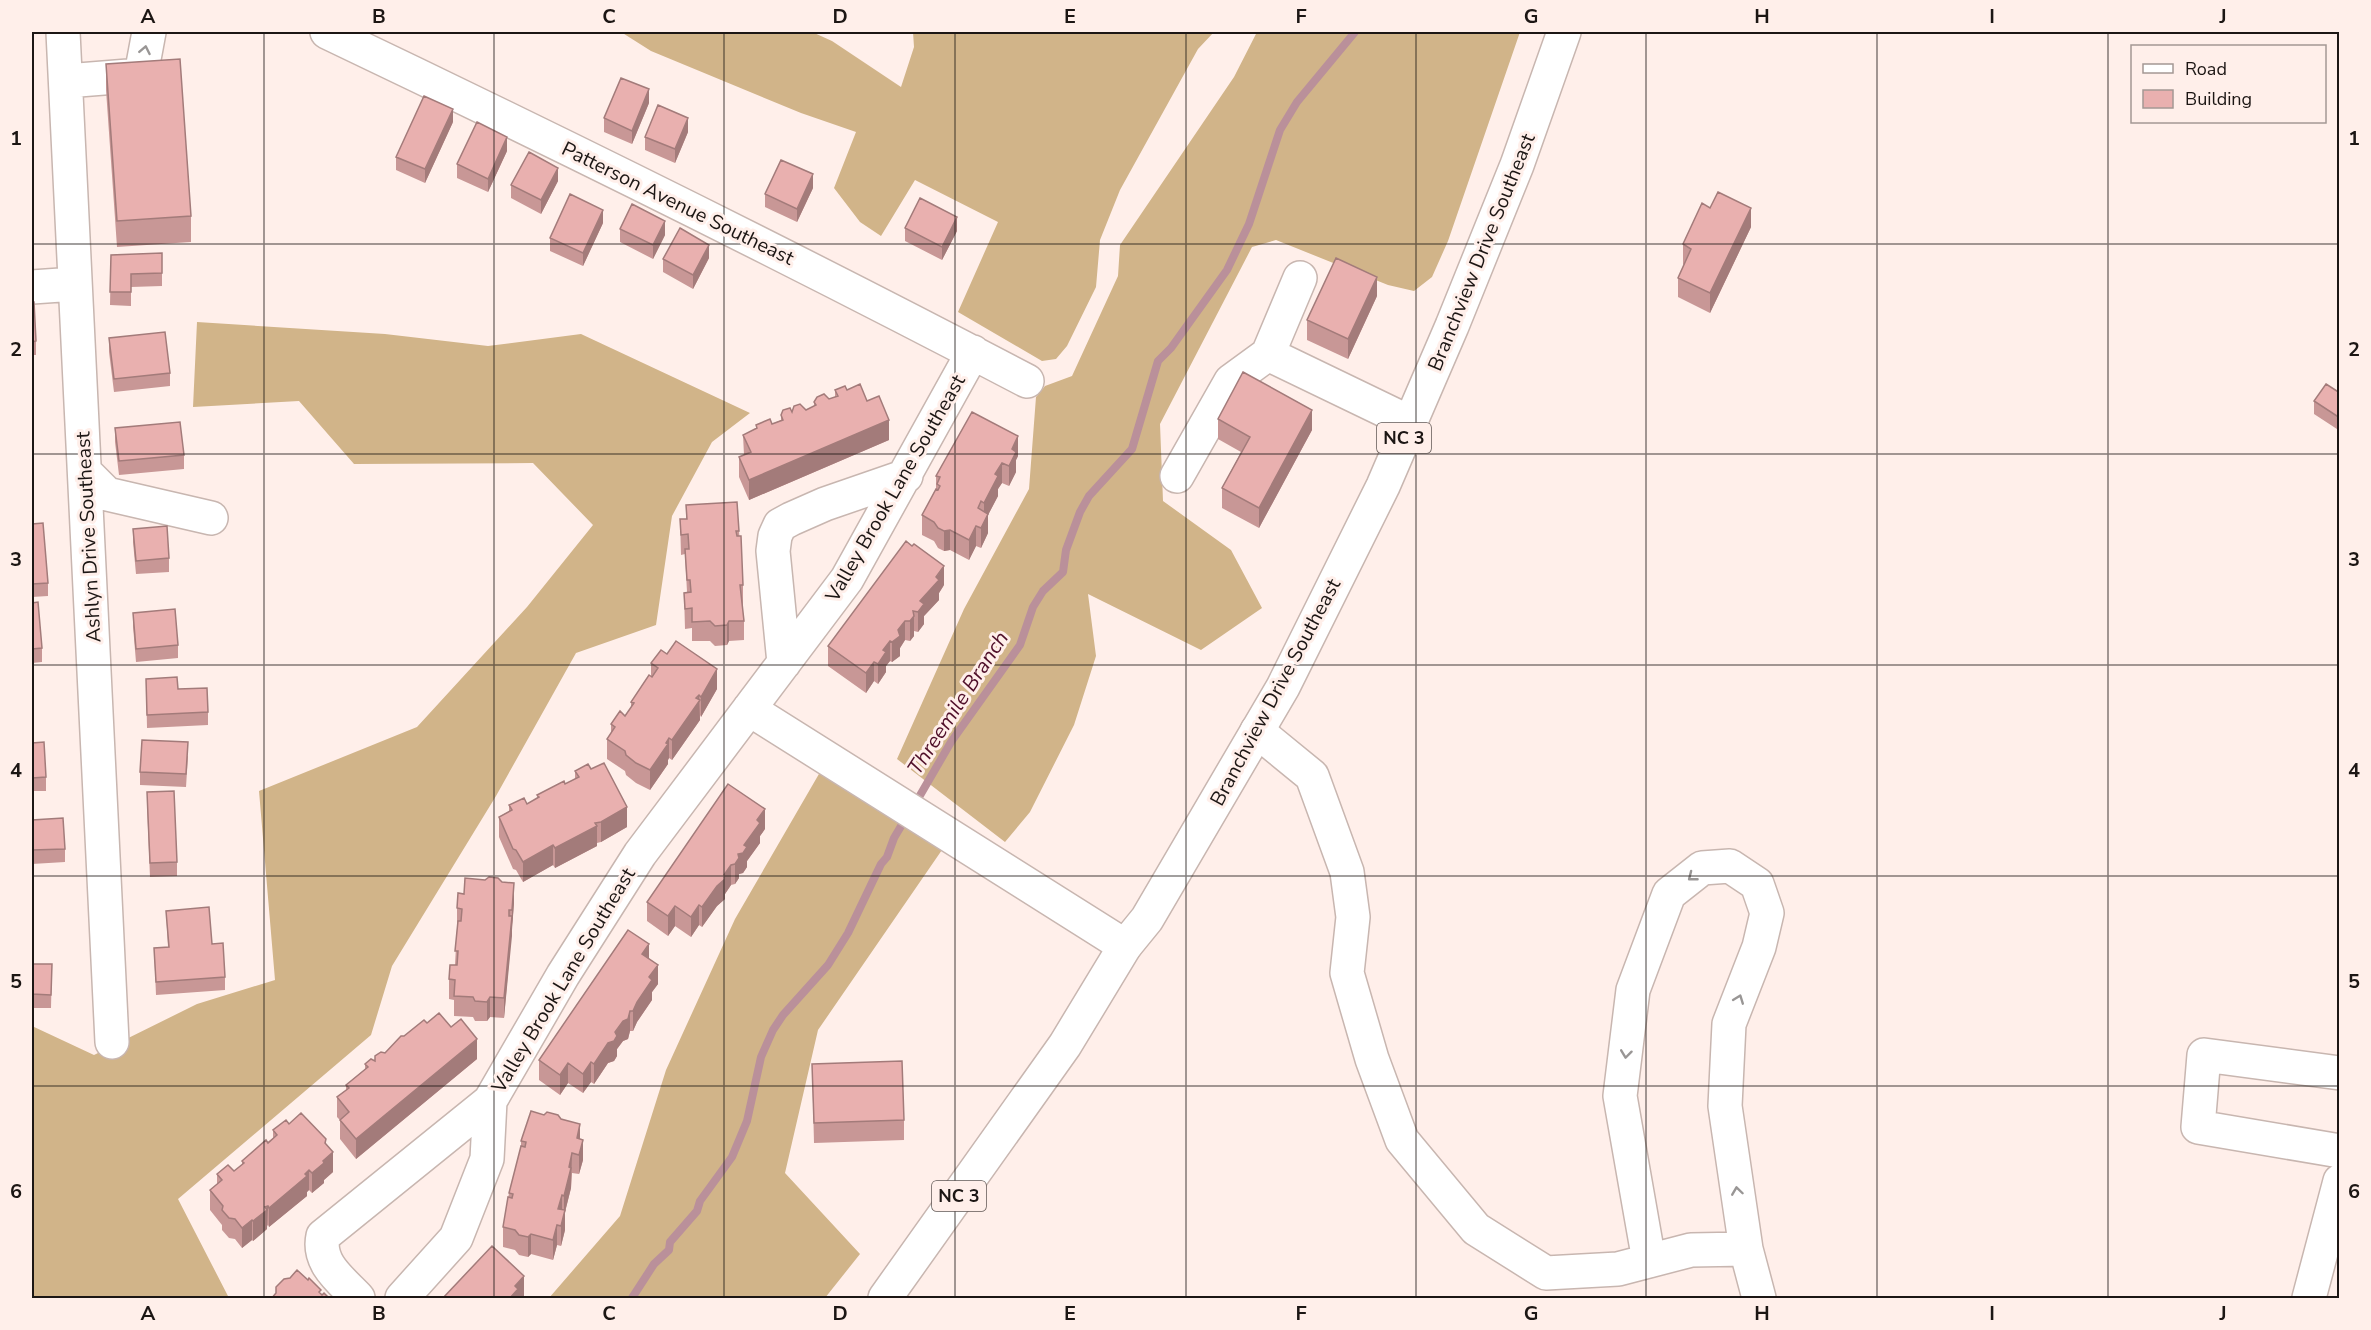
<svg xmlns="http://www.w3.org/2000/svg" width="2371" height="1330" font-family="'Nunito Sans',sans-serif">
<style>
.forest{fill:#d1b489}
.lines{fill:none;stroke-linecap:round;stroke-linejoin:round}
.stream{stroke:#ba909a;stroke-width:8}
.minor-casing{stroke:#c8b6b0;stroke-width:36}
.major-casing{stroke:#c8b6b0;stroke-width:36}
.minor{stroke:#fff;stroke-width:33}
.major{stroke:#fff;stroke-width:33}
.wall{fill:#c89796}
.shaded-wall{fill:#a37b7a}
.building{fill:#e9b0af;stroke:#a37b7a;stroke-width:1.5}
.oneway{stroke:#999695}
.grid{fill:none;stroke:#1c1614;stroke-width:1.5;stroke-opacity:0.55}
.labels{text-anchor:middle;stroke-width:6;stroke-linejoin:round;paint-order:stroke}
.shield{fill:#ffefea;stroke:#605754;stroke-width:1.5}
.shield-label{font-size:18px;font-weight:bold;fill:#1c1614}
.street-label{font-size:20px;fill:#1c1614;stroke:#ffefea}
.water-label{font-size:21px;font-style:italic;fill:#4f0f29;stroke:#ffefea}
.neatline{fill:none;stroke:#1c1614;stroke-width:2}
.grid-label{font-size:20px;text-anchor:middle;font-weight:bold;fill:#1c1614}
</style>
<rect width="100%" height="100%" fill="#ffefea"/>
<path class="forest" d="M621,32H812L832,41L901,87L914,47L913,32H1214L1198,49L1120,190L1100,240L1096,287L1067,346L1056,359L1042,361L958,312L998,222L915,180L881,236L860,222L834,188L856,132L801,113L651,51Z
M1257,32H1520L1448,241L1432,277L1414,291L1388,285L1276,240L1252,247L1160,424L1163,501L1231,550L1262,608L1201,650L1088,594L1096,656L1074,725L1030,812L1005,842L897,759L964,609L1029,489L1036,397L1045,386L1072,376L1118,276L1120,245L1234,77Z
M197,322L385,334L488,346L581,334L750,413L712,442L672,516L656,625L576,653L496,796L392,966L371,1035L178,1199L229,1298H32V1026L94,1055L197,1004L275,980L259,791L417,727L527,607L593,525L533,463L354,464L299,401L193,407Z
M823,767L944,847L818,1030L785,1173L860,1254L825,1298H549L620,1216L666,1070L735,919Z"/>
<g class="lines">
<path class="stream" d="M915,804L951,742L1020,645L1033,607L1043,591L1063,572L1066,550L1080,512L1089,496L1132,449L1158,361L1171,348L1227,270L1249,224L1280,130L1297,102L1355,32
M632,1298L654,1264L669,1250L670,1242L697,1211L700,1201L732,1157L747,1121L761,1057L773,1030L783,1015L828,965L848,933L881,864L887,857L894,838L907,816"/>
<defs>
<path id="minor" d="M63,32L112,1042
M327,32C562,144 796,260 1027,381
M66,81L141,75L149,32
M32,287L75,284
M1268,354L1411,423
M85,472L107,494L211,518
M1177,476L1231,381L1268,354L1300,278
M784,663L773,551L775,536L780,525L791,519L825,504L906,476
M749,709L1125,946
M1257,731L1312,776L1347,872L1353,917L1347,973L1372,1059L1402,1140L1476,1229L1546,1273L1618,1269L1691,1250L1746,1249L1759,1298
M2340,1073L2204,1055L2198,1127L2340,1151
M1649,1261L1620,1096L1633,990L1669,894L1702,868L1730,866L1757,884L1767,913L1759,947L1729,1024L1725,1106L1746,1249
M358,1298C341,1280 317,1263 323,1236L490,1101
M402,1298L456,1238L487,1159L490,1101L563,975L640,854L847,579L973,352
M2309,1298L2340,1181"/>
<path id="major" d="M885,1298L1065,1045L1125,946L1147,919L1283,687L1383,486L1452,326L1517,165L1564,32"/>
</defs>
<use href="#minor" class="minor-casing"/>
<use href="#major" class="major-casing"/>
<use href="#minor" class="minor"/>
<use href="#major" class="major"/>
</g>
<path class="wall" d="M106,64L191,216V242L117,247L106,90Z
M649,103L632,144L604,132V118Z
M453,122L425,183L396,170V157Z
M688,132L675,163L645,150V137Z
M507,151L488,192L457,178V164Z
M558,181L541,214L511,198V185Z
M813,188L797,222L765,207V194Z
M1710,208L1751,227L1710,313L1678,297V278L1684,265L1683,264V244Z
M603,223L583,266L550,251V238Z
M905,228L957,231L942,260L905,241Z
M620,229L665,235L653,259L620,242Z
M111,255L162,273V286L131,287V306L110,305Z
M709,258L693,289L663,272V259Z
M1377,296L1348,359L1307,340V320Z
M32,302L36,341V355H32Z
M109,338L170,373V386L114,392L109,352Z
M835,390H847L867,401L889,440L749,500L739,477V457L744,455L743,435L756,429V425L772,424L781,420V415L792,412L806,410L814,406V402L829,399L835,397Z
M2340,393V431L2314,414V401Z
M1218,419L1312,430L1259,528L1222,508V488L1241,452L1218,439Z
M115,428L184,455V469L119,475L115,442Z
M1018,456L1016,460V472L1009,486L1002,483L998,489V496L988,515V533L981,548L976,546L969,560L950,550L944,551L938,548L934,541L922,535V515L936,489V476Z
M686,505L739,531L743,585V605H742L744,621V640L729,641L727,645L715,646L710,641H692V628L685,629L684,593L687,592L685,554L681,555L680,519H686Z
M32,524L48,583V596L32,597Z
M133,529L169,558V572L136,574L133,542Z
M944,585L939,593V600L924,616V624L918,632L914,631V636L910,641L905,640L900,648V656L892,662L890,661L886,666V672L878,684L874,681L866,693L828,666V646Z
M32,603L42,648V662L32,663Z
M133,613L178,645V658L136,662L133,626Z
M651,663L717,689L701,717L700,715V720L672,760L669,758L668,760V764L650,790L636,783L626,775L625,771L607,759V739L611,733V724L625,716L631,708V702L651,677Z
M146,679L178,689L208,712V725L147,728Z
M32,743L46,777V791H32Z
M188,756L186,787L140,785V772Z
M575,771L627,827L601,842L597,843V846L555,868L553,865L523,882L516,870L513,869L499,837V817L509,811V805L527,804L537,798V795L565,784L575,779Z
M147,805L177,862V876L150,877Z
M32,820L65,849V862L32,864Z
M765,829L760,836V843L747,861V867L743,873L739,874V878L735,884L731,885L725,894V899L717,906L702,927L699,925L691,937L675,926L668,936L647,921V902Z
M514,903L504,1018L490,1017L487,1021H475L473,1017L454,1016V1000L449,999V979L455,965L457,928V908Z
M166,911L225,977V990L156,995L154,948L168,947Z
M649,959L658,984L652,992V1000L637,1022L633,1031H630L628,1039L623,1041L617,1049V1056L614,1061L608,1063L594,1084L591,1082L583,1093L568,1083L560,1095L539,1080V1060Z
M32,964H52L51,1008H32Z
M427,1023L477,1059L356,1159L340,1139V1120L337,1117V1097L346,1090V1085L365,1069V1064L375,1061L404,1036Z
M812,1064L904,1120V1140L814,1143Z
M561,1119L580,1139L583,1160L579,1174L572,1173L571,1188L565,1212V1230L561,1246L557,1245L553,1260L531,1254L528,1257L519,1255L515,1250L503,1247V1227L509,1193L521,1146V1141Z
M289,1124L326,1144L333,1172L324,1180V1183L312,1193L309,1190L307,1192V1196L269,1227L268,1225L267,1226V1229L253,1241L252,1240L242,1248L235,1239L229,1238L222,1230V1225L210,1210V1190L217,1184V1174L234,1171L242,1165V1161L273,1138V1130Z"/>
<path class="shaded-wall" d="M649,89V103L632,144V131Z
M453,109V122L425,183V169Z
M688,118V132L675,163V149Z
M507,137V151L488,192V179Z
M558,168V181L541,214V200Z
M813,174V188L797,222V209Z
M1751,208V227L1710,313V293Z
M603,210V223L583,266V253Z
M957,217V231L942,260V247Z
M665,221V235L653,259V245Z
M709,245V258L693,289V275Z
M1377,277V296L1348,359V339Z
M1312,410V430L1259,528V508Z
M889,420V440L749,500V480Z
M1018,436V456L1016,460V472L1009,486V466L1012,449Z
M1002,463V483L998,489V496L988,515V533L981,548V528L984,521V503L995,474Z
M976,526V546L969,560V540Z
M950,530V550L944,551V531Z
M944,566V585L939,593V600L924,616V624L918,632V612L920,601Z
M914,616V636L910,641V621Z
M729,621V641L727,645V625Z
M905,621V640L900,648V656L892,662V642L898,630Z
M890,641V661L886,666V672L878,684V664L883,650Z
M874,662V681L866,693V673Z
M717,669V689L701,717V697Z
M699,695L700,720L672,760V740Z
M669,738V758L668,760V764L650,790V770Z
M627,807V827L601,842V822Z
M765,809V829L760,836V843L747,861V867L743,873L739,874V878L735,884V864L738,854L744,845L757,820Z
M597,826V846L555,868V848Z
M553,845V865L523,882V862Z
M731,865V885L725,894V899L717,906L702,927V907Z
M514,883V903L512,930V910Z
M699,905V925L691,937V917Z
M675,906V926L668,936V916Z
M512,916V936L504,1018V998Z
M649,944V964L642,954Z
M658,965V984L652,992V1000L637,1022L633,1031V1011L649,977Z
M490,997V1017L487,1021V1002Z
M630,1011V1031L628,1039L623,1041L617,1049V1056L614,1061L608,1063L594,1084V1064Z
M477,1039V1059L356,1159V1139Z
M591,1062V1082L583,1093V1074Z
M568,1063V1083L560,1095V1075Z
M580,1124V1144L577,1138Z
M326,1139V1158L333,1152V1172L324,1180V1183L312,1193V1173Z
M583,1140V1160L579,1174V1155Z
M572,1153L571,1188L565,1212V1230L561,1246V1226L564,1214V1196L569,1167Z
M309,1170V1190L307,1192V1196L269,1227V1208Z
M562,1195V1215L558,1209Z
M268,1206L267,1229L253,1241V1221Z
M252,1220V1240L242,1248V1228Z
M557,1225V1245L553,1260V1240Z
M531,1234V1254L528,1257V1237Z
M524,1276V1296L522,1299H509L515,1286Z"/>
<path class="building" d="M180,59L191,216L117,221L106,64Z
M621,78L649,89L632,131L604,118Z
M424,96L453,109L425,169L396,157Z
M658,105L688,118L675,149L645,137Z
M477,122L507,137L488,179L457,164Z
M529,152L558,168L541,200L511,185Z
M781,160L813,174L797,209L765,194Z
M1718,192L1751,208L1710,293L1678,278L1691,249L1683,244L1702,203L1710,208Z
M570,194L603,210L583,253L550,238Z
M920,198L957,217L942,247L905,228Z
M632,204L665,221L653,245L620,229Z
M680,228L709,245L693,275L663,259Z
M162,253V273L131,274V292H110L111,255Z
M1336,258L1377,277L1348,339L1307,320Z
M32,302H34L36,341L32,342Z
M165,332L170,373L114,379L109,338Z
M1243,372L1312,410L1259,508L1222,488L1250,437L1218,419Z
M860,384L867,401L879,396L889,420L749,480L739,457L751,452L743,435L757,428L756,425L770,419L772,424L783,420L781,415L783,410L790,408L792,412L794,406L800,404L806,410L816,405L814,402L817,397L824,394L829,399L838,396L835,390L845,386L847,390Z
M2326,384L2340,393V418L2314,401Z
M972,412L1018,436L1012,449L1016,452L1009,466L1002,463L995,474L998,476L984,503L981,501L978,508L988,514L981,528L976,526L969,540L950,530L944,531L938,528L934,522L922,515L936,489L938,490L940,486L937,484L940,477L936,476Z
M180,422L184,455L119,461L115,428Z
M737,502L739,531H736L737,536H741L743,585H740L744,621H729L727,625L715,626L710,621L692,622V608L685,609L684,593L691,592L690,580H687L685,549H689L688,534L681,535L680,519H687L686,505Z
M43,523L48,583L32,584V524Z
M167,526L169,558L136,561L133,529Z
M906,541L912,546L914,544L944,566L936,577L939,580L920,601L924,604L918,612L913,611L914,616L910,621H905L898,630L900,636L892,642L890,641L883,650L886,652L878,664L874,662L866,673L828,646Z
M38,602L42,648L32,649V603Z
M175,609L178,645L136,649L133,613Z
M676,641L717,669L701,697L699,695L696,698L700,700L672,740L669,738L666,743L668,744L650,770L636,763L626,755L625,751L607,739L615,727L611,724L620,711L625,716L634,703L631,702L649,675L652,677L658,668L651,663L661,650L667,654Z
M177,677L178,689L207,688L208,712L147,715L146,679Z
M142,740L188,742L186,774L140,772Z
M44,742L46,777L32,778V743Z
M604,763L627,807L601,822L595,823L597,826L555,848L553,845L523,862L516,850L513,849L499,817L512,810L509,805L524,798L527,804L539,797L537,795L564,781L565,784L579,777L575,771L588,764L591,769Z
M728,784L765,809L757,820L760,823L744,845L747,847L743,853L738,854L739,858L735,864L731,865L724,875L725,879L717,886L702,907L699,905L691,917L675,906L668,916L647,902Z
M174,791L177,862L150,863L147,792Z
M63,818L65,849L32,850V820Z
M489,877L498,878L502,882L514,883L512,910H509V916H512L504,998L490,997L487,1002L475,1001L473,997L454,996L455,980L449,979L450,965H457L458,951H455L458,921H461L462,909L457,908L458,893L464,894L465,878L485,880Z
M209,907L212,944L223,943L225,977L156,982L154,948L169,947L166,911Z
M628,930L649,944L642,954L658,965L649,977L652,980L637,1002L633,1011H630L628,1019L623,1021L615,1032L617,1036L614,1041L608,1043L594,1064L591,1062L583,1074L568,1063L560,1075L539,1060Z
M32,964H52L51,995L32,994Z
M439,1013L451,1027L461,1019L477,1039L356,1139L340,1120L349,1112L337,1097L349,1088L346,1085L368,1067L365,1064L371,1059L375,1061V1056L381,1052L385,1053L401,1036H404L424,1020L427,1023Z
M902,1061L904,1120L814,1123L812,1064Z
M531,1111L544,1115L547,1112L558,1115L561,1119L580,1124L577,1138L583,1140L579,1155L572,1153L569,1167L571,1168L564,1196L562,1195L558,1209L565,1210L561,1226L557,1225L553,1240L531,1234L528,1237L519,1235L515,1230L503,1227L508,1197L512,1198L513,1194L509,1193L521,1146L525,1147L526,1142L521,1141Z
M301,1113L326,1139L325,1143L333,1152L323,1161L324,1163L312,1173L309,1170L305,1174L307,1176L269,1208L268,1206L265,1207L267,1210L253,1221L252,1220L242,1228L235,1219L229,1218L222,1210L223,1206L210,1190L222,1180L217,1174L228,1165L234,1171L244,1163L242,1161L266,1140L268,1143L277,1135L273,1130L286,1120L289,1124Z
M492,1246L524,1276L515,1286L518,1289L509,1299H442Z
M297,1270L308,1280L309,1278L321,1290L319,1292L322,1295L324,1293L330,1299H271L276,1293V1287L284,1279L290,1278Z"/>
<defs><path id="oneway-chevron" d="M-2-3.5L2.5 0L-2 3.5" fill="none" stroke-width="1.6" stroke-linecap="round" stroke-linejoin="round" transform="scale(1.5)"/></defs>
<g class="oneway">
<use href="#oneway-chevron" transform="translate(145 50) rotate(-79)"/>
<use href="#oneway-chevron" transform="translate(1692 877) rotate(142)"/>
<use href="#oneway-chevron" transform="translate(1739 999) rotate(-69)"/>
<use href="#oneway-chevron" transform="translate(1626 1054) rotate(97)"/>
<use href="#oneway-chevron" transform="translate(1737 1191) rotate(-98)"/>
</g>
<path class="grid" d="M264,32V1298M494,32V1298M724,32V1298M955,32V1298M1186,32V1298M1416,32V1298M1646,32V1298M1877,32V1298M2108,32V1298M32,244H2340M32,454H2340M32,665H2340M32,876H2340M32,1086H2340"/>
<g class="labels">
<g class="shield">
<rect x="1377" y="423" width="54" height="30" rx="4.5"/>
<rect x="932" y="1181" width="54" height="30" rx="4.5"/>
</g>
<g class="shield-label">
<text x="1404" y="444">NC 3</text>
<text x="959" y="1202">NC 3</text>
</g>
<g class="street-label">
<text transform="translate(678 203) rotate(26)" y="7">Patterson Avenue Southeast</text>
<text transform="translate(1481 252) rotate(-68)" y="7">Branchview Drive Southeast</text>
<text transform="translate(895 488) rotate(-60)" y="7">Valley Brook Lane Southeast</text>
<text transform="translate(88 537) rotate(-93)" y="7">Ashlyn Drive Southeast</text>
<text transform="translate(1275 692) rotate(-62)" y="7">Branchview Drive Southeast</text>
<text transform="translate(563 980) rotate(-59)" y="7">Valley Brook Lane Southeast</text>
</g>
<g class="water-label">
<text transform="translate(958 703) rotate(-57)" y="7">Threemile Branch</text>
</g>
</g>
<rect width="2371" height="1330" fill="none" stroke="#ffefea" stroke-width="66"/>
<rect x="2131" y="45" width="195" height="78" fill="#ffefea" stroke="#a49894" stroke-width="1.5"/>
<rect x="2143" y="64" width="30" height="9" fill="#ffffff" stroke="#a49894" stroke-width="1.5"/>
<text x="2185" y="75" font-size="18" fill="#1c1614">Road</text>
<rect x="2143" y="90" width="30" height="18" fill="#e9b0af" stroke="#a49894" stroke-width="1.5"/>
<text x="2185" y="105" font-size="18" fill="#1c1614">Building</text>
<rect x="33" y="33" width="2305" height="1264" class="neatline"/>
<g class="grid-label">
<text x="148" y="23">A</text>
<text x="379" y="23">B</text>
<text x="609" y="23">C</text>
<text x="840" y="23">D</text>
<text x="1070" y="23">E</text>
<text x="1301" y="23">F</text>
<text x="1531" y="23">G</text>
<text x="1762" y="23">H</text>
<text x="1992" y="23">I</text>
<text x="2223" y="23">J</text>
<text x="16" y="145">1</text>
<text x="2354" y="145">1</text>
<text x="16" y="356">2</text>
<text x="2354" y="356">2</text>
<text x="16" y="566">3</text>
<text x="2354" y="566">3</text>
<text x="16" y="777">4</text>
<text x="2354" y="777">4</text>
<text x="16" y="988">5</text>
<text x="2354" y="988">5</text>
<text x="16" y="1198">6</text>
<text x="2354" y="1198">6</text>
<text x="148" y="1320">A</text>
<text x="379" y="1320">B</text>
<text x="609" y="1320">C</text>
<text x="840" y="1320">D</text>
<text x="1070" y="1320">E</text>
<text x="1301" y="1320">F</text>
<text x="1531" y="1320">G</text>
<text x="1762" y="1320">H</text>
<text x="1992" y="1320">I</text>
<text x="2223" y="1320">J</text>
</g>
</svg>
